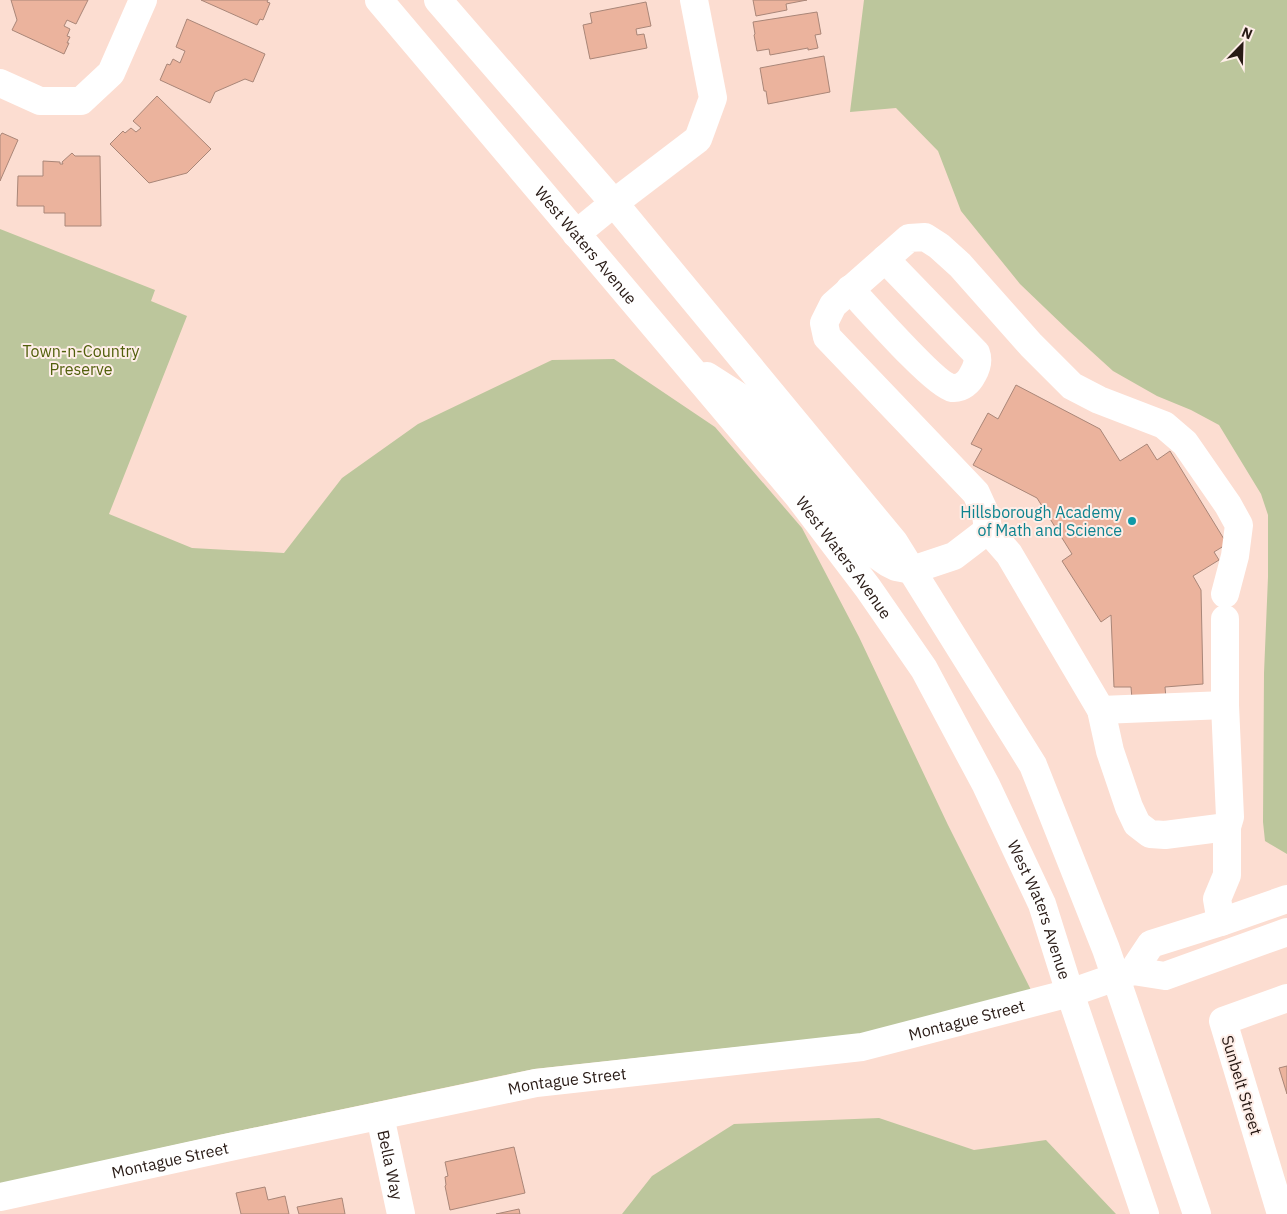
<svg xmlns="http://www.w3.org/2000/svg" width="1287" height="1214" font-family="'IBM Plex Sans',sans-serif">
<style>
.green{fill:#bcc69c}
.building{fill:#ebb39d;stroke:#a98678}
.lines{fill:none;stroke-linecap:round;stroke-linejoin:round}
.minor{stroke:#fff;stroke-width:28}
.culture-dot{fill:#0f9aa8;stroke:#feeee8;stroke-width:2}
.labels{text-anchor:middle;stroke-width:4;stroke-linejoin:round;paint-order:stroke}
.street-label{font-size:16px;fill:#281a15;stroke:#feeee8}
.park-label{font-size:16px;fill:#515f0b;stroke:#feeee8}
.culture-label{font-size:16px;fill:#0d838f;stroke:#feeee8;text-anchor:end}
</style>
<rect width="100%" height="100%" fill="#fcddd1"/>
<path class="green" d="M864,0H1287V854L1265,841L1263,822L1264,673L1268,577V515L1261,494L1219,425L1191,410L1157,396L1113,371L1069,331L1020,284L961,211L938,151L896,108L850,112Z
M0,229L155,290L151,301L187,316L109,514L192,548L284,553L342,478L418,424L552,360L614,359L715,427L802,528L859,637L948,825L1031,990L860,1034L534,1069L224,1134L0,1184Z
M879,1118L974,1150L1046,1140L1116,1214H622L652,1176L734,1124Z"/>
<path class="building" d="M11,0H88L76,24L67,20L64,26L70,29L67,36L70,37L67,43H69L64,54L12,30L17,20Z
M201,0H268L267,2L270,3L263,20L260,19L257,25Z
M753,0H807L786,4L787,10L756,16Z
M646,2L651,26L636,29L637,35L644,34L647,48L590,59L583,25L592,23L590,13Z
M817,12L821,34L815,35L818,48L808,50V48L770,55L769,49L757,51L754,35L755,34L753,22Z
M187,19L265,54L253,82L245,79L215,92L210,103L160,80L167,64L170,65L173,59L180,63L185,51L176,47Z
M824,56L830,92L768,104L766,91H764L760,68Z
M157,96L211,149L187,173L149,183L110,144L123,131L125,133L131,128L136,132L141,128L133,121Z
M2,133L18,140L0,181V136Z
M72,153L75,156H100L101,226H65V213H44V206H17L18,176H43V161L60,162V164H63L62,162Z
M1016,385L1100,429L1120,461L1147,444L1157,460L1170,451L1227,544L1214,552L1219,560L1193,576L1201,590L1203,684L1165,687L1166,698L1132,699L1131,687H1114L1111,615L1101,622L1062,561L1072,554L1037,498L973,465L982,449L971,444L988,413L998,419Z
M1287,1066V1094L1279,1068Z
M514,1147L525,1193L450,1210L445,1186L446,1185L445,1177L448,1176L445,1162Z
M265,1187L268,1200L285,1196L289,1214H241L236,1193Z
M342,1198L345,1214H299L297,1207Z
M519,1209L520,1214H496Z"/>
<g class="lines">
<g class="minor">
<path id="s1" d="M379,0L798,496L868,588L924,669L986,785L1042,904L1070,993L1145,1214"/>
<path d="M438,0L614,203L894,542L1033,765L1106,949L1197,1214"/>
<path d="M0,83L40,101H81L111,73L143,0"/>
<path d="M576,234L614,203L698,139L713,98L694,0"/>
<path d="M850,289C866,306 935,385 952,388C962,389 969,382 973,374C977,367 979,361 976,353L885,259"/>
<path d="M707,376L749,403L875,554L888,563L896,567L912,570L954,556L988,530"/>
<path d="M1225,594L1235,556L1239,525L1228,505L1185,443L1164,425L1099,400L1072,386L1031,345L960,265L939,246L925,237L909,238L833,305L824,323L827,337L976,493L986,515L988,530L1009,554L1101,710L1110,751L1129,807L1137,824L1150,834L1165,835L1227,827"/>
<path d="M1101,710L1225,705"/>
<path d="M1221,922L1217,899L1227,875V827L1230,817L1225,705V619"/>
<path d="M1133,971L1151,944L1221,922L1287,899"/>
<path id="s2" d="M380,1116L401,1214"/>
<path id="s3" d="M0,1197L225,1148L536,1083L862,1047L1070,993L1133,971L1165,976L1287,932"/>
<path d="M1281,1214L1223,1021L1287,998"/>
</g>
</g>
<circle class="culture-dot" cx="1132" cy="521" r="5"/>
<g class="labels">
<g class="street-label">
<text dy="6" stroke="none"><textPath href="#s1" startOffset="321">West Waters Avenue</textPath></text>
<text dy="6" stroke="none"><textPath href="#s1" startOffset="726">West Waters Avenue</textPath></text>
<text dy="6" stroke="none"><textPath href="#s1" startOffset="1131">West Waters Avenue</textPath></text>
<text dy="6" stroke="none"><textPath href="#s3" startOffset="984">Montague Street</textPath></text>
<text dy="6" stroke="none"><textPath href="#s3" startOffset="579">Montague Street</textPath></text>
<text transform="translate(1242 1085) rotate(73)" y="6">Sunbelt Street</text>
<text dy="6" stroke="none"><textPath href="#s3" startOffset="174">Montague Street</textPath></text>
<text dy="6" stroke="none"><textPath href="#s2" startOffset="50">Bella Way</textPath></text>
</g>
<g class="park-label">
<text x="81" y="357">Town-n-Country<tspan x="81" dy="18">Preserve</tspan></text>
</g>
<g class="culture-label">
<text x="1122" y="518">Hillsborough Academy<tspan x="1122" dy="18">of Math and Science</tspan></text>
</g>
</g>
<g transform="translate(1242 45) rotate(23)" stroke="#feeee8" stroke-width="4" paint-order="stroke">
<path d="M0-4L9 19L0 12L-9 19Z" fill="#281a15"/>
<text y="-8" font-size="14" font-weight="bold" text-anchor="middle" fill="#281a15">N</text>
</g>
</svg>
